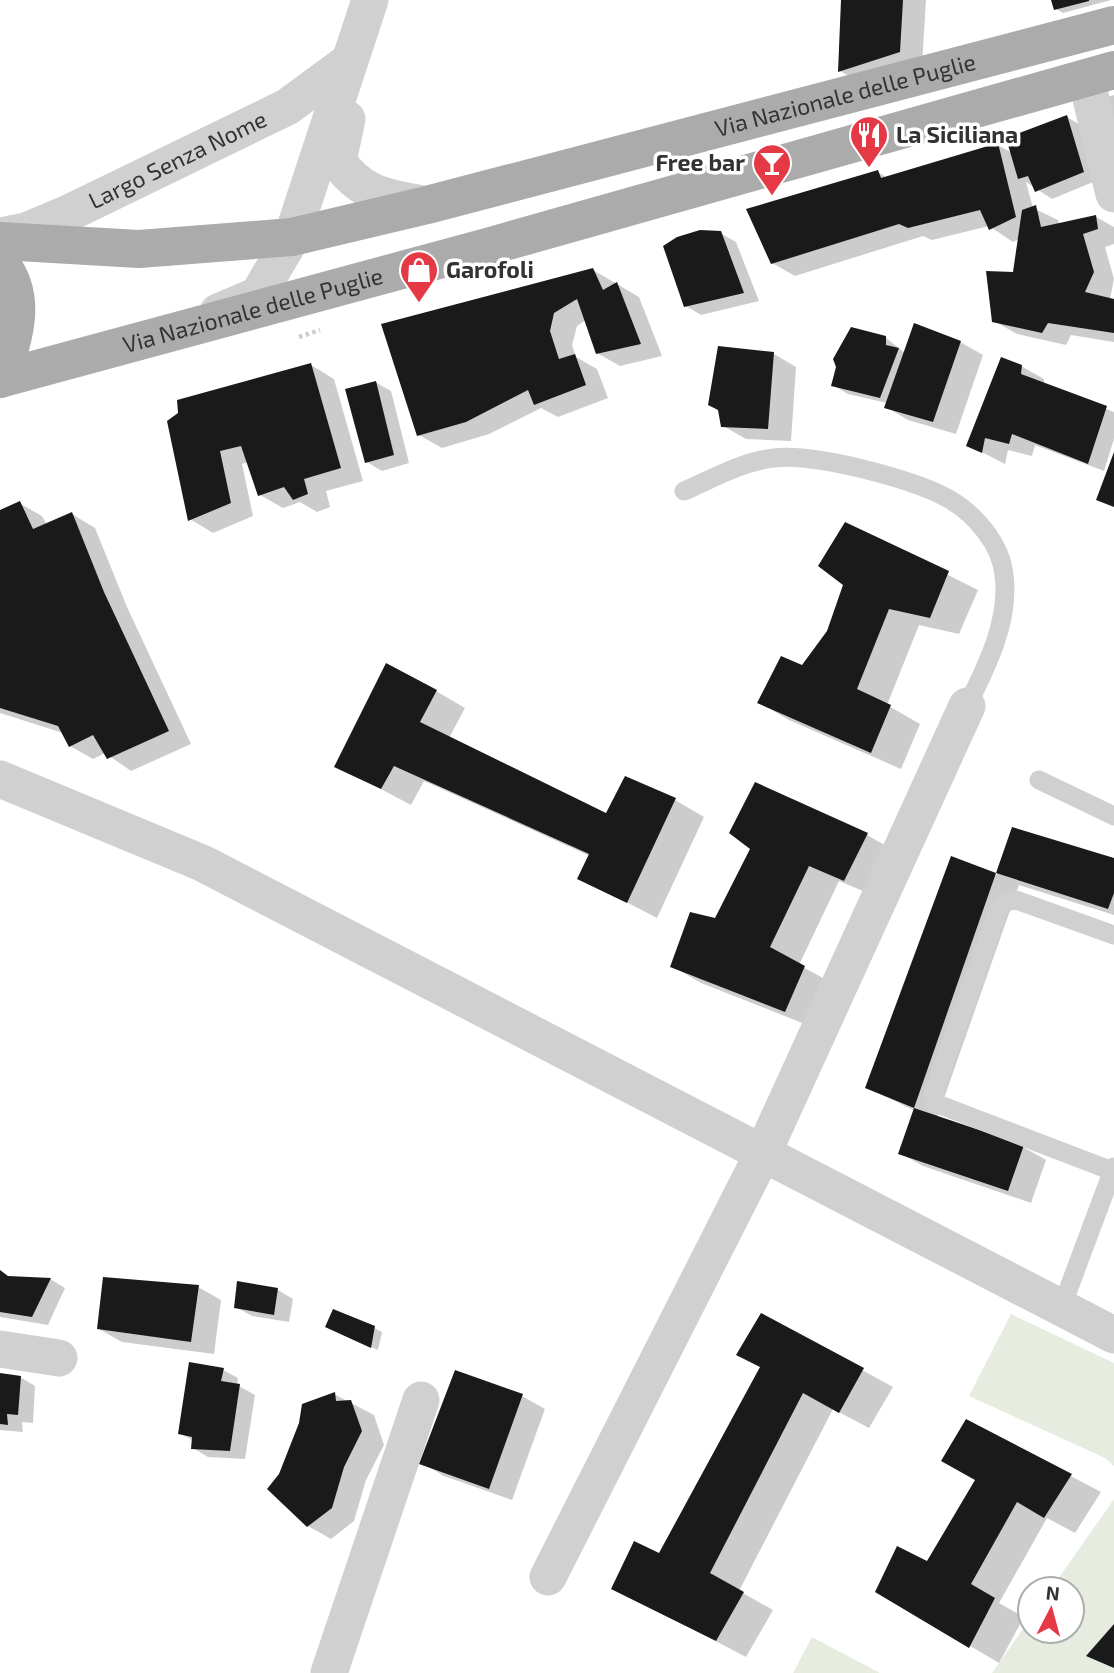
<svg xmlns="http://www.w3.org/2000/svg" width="1114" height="1673" font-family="'Exo 2',sans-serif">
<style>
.green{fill:#e6ecdf}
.shadow{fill:#0003}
.building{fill:#1a1a1a}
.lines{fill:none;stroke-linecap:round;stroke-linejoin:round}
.path{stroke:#cdcdcd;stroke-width:4.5;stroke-dasharray:3.5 3.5;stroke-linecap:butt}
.service{stroke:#d0d0d0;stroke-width:19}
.minor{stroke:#d0d0d0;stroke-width:37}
.primary{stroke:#ababab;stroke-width:38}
.labels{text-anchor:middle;stroke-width:7;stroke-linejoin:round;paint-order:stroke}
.street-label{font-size:23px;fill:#333;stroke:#fff}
.poi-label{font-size:23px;font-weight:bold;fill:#333;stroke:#fff;text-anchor:start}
</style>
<rect width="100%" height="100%" fill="#fff"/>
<path class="green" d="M1011,1314L1114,1363V1466L1105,1458L969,1396Z
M1114,1499V1673H992L1030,1619V1631H1072V1589H1051Z
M812,1637L880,1673H793Z"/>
<path class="shadow" d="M843,0H926L922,65L862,84L840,71Z
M1053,0H1111L1063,13L1056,9Z
M1114,95V148L1100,99Z
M1067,117L1082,126L1098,180L1052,199L1026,182L1033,208L1058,220L1059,225L1096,217L1114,227V244L1105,247L1114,279L1110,299L1114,301V342L1071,335L1066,345L1017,334L994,321L1015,274L1019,239L1013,242L989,226L932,240L923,236L795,276L772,263L878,172L887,178L998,145L1012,153Z
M720,233L736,242L759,301L701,315L686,306Z
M593,270L639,297L662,356L620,366L597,353L586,320L577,326L572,345L576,357L597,369L608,398L558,417L541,408L489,434L442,448L419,435Z
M885,337L905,353L960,342L983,355L956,434L908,420L886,407L887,403L848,394L833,385Z
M774,354L796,367L791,441L746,439L723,426Z
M311,365L334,379L363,481L326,491L330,507L317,512L300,502L283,508L260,495L248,462L242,464L253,516L213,533L190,519L169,422Z
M1021,366L1044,379V385L1114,412V439L1104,471L1035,445L1032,456L1008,450L1005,464L968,445Z
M375,382L391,391L409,463L382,471L367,462Z
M19,503L42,516L47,525L72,514L95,528L127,607L191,744L131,771L105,753L93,759L70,746L63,733L0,713V512Z
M846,524L978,590L959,634L919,625L887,705L920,724L901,769L789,720L760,703L802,668L828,632L845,585Z
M436,691L465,708L449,738L607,815L675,800L704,817L657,918L580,878L590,856L424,781L411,805L337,766Z
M756,784L867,835L897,852L875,896L839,881L799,965L834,984L815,1028L701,983L672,966L716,920L752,848Z
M1013,829L1114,860V915L1019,885L937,1118L1023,1147L1046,1160L1031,1203L923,1166L900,1153L915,1111L867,1087L952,858L997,875Z
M0,1272L11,1278L50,1279L65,1288L48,1325L0,1317Z
M239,1283L278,1290L293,1299L289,1322L252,1316L236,1307Z
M198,1287L221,1300L214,1354L122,1342L99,1329Z
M762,1315L893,1387L869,1428L833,1409L739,1591L773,1610L746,1657L614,1588L660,1556L761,1368Z
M374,1328L382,1332L378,1350L335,1331Z
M223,1370L238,1378L237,1385L255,1395L245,1459L208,1457L193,1448L194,1441L180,1433Z
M456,1372L522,1396L545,1409L512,1500L444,1476L422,1463Z
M0,1375L20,1377L35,1386L33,1423L22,1422L23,1432L0,1430Z
M334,1394L374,1415L384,1445L366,1480L354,1521L331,1539L308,1526Z
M967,1421L1101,1492L1075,1533L1047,1518L999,1603L1024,1617L999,1663L877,1591L928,1563L978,1480Z"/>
<path class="building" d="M841,0H903L900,52L838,72Z
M1051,0H1089V1L1054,10Z
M1067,115L1084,172L1035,192L1028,176L1018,179L1006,138Z
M998,143L1016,217L989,230L980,210L908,228L899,224L771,264L746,209L878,170L881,178Z
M1036,205L1041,227L1096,215L1098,229L1083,234L1094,272L1085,292L1114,299V333L1048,323L1042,333L992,322L986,271L1013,272L1022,210Z
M700,230L721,231L744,293L684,307L663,246L677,237Z
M593,268L603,290L617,282L641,344L596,354L577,299L554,313L550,331L559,359L575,354L586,385L534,405L528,390L466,422L417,436L381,324Z
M914,323L961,341L933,422L884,408Z
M851,327L886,336V345L899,348L880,398L831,386L836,367L833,359Z
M718,346L774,352L768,429L721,427L718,410L708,405Z
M1001,357L1022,365L1021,374L1107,406L1088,464L1012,434L1009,444L985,438L982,453L966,446Z
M311,363L341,468L304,479L308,494L293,500L284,487L258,496L241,446L220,451L231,503L188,521L167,421L178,413L177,400Z
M376,381L394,455L365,463L345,389Z
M1114,452V507L1096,500Z
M20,501L33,529L72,512L104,592L169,731L107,759L93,735L69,747L58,726L0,708V510Z
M845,522L949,571L930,618L889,609L857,689L891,705L871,753L757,703L781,656L802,665L827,631L843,585L818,566Z
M386,663L437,690L420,722L606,813L625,776L676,798L627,903L577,879L589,854L394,766L381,789L334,767Z
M755,782L868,833L844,881L809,866L770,947L805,966L785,1012L670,967L690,912L715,918L750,849L729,833Z
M1012,827L1114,858V893L1108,909L996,873Z
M951,856L996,873L914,1108L865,1088Z
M914,1108L1024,1145L1008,1191L898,1154Z
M0,1270L8,1276L51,1278L32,1317L0,1312Z
M103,1277L199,1285L191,1342L97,1329Z
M237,1281L278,1288L274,1315L234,1308Z
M333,1309L375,1326L371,1348L325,1327Z
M761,1313L864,1368L839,1413L803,1393L710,1573L744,1592L716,1641L611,1589L634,1541L659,1553L760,1367L736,1355Z
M189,1362L224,1368L221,1381L240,1384L230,1451L191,1449L192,1437L178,1434Z
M455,1370L523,1394L489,1489L419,1464Z
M0,1373L21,1376L18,1415L7,1414L8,1425L0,1424Z
M335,1392L336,1401L351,1400L362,1431L344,1467L332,1508L307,1527L267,1489L279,1474L299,1423L302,1404Z
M966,1419L1072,1474L1044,1518L1017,1502L971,1584L995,1598L969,1648L875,1592L897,1546L927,1561L975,1480L941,1461Z
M1114,1624V1668L1086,1656Z"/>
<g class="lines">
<path class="path" d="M299,337L320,330"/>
<path class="service" d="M684,491C712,479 743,461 774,458C815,453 913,479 949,499C975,514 1001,544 1004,575C1010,620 987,666 967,706
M1039,780L1114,816
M1112,1171L935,1103L933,1094L999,908L1008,901L1016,900L1114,935
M1061,1309L1114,1167"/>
<g class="minor">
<path d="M1086,78L1114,194"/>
<path d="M347,119L338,161C362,196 388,197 427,205"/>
<path id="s1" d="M0,236L26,231L71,212L287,107L347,63"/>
<path d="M218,312L258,295L292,237L370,0"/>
<path d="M0,779L202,863L1114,1335"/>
<path d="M0,1349L59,1358"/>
<path d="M548,1577L762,1155L967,706"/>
<path d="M329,1673L421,1400"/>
</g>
<g class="primary">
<path id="s2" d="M0,241L139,249L292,237L427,205L1114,25"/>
<path d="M0,263C29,298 13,340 0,379"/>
<path id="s3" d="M0,379L487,247L1114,70"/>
</g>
</g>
<defs>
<symbol id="restaurant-pin" viewBox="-11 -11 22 30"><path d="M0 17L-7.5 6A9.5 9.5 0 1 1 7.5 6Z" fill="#e63946" stroke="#fff"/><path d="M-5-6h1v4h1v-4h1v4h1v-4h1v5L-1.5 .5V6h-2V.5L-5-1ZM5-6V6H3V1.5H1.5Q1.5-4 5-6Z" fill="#fff"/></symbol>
<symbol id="bar-pin" viewBox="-11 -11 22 30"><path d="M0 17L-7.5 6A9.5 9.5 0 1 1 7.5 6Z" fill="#e63946" stroke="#fff"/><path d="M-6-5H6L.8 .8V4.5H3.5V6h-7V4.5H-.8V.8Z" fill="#fff"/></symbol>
<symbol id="shop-pin" viewBox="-11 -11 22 30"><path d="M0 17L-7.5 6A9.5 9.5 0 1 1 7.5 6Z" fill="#e63946" stroke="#fff"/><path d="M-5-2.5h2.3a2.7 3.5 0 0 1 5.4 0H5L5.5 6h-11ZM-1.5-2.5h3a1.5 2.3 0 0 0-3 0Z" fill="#fff"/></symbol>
</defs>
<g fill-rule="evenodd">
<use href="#restaurant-pin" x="847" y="113" width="44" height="60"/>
<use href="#bar-pin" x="750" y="141" width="44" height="60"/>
<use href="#shop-pin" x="397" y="248" width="44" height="60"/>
</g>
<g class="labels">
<g class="street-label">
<text dy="8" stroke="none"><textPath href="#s2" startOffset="864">Via Nazionale delle Puglie</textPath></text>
<text dy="8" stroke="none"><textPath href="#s1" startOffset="194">Largo Senza Nome</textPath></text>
<text dy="8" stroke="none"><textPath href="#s3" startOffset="262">Via Nazionale delle Puglie</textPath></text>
</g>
<g class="poi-label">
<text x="896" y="143">La Siciliana</text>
<text x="745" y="171" text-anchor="end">Free bar</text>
<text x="446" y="278">Garofoli</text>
</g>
</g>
<g transform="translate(1051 1610) rotate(6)"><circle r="33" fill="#ffffff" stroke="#adadad" stroke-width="2"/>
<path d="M0-5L12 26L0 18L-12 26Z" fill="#e63946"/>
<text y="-10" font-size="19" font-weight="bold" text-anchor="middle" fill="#333333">N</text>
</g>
</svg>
